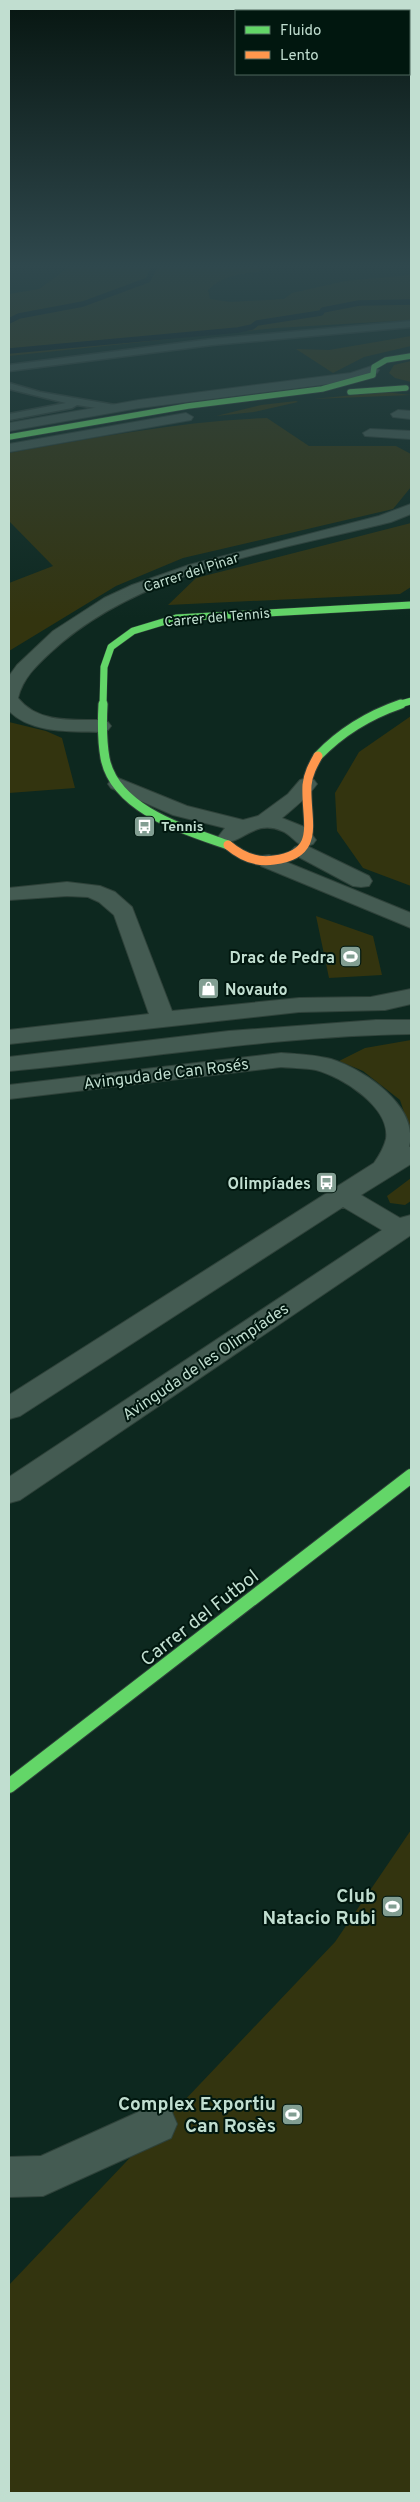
<svg xmlns="http://www.w3.org/2000/svg" width="420" height="2502" font-family="Overpass,sans-serif">
<style>
.green{fill:#33340f}
.lines{fill:none;stroke-linecap:round;stroke-linejoin:round}
.stream{stroke:#02161c;stroke-width:5.5}
.lane-casing{stroke:#2f423a;stroke-width:3}
.street-casing{stroke:#2f423a;stroke-width:2}
.fast-far3-casing{stroke:#2f423a;stroke-width:7}
.fast-far2-casing{stroke:#2f423a;stroke-width:8}
.fast-far1-casing{stroke:#2f423a;stroke-width:11}
.fast-casing{stroke:#2f423a;stroke-width:16}
.slow-casing{stroke:#2f423a;stroke-width:11}
.lane{fill:#445b52;fill-rule:evenodd}
.street{fill:#445b52;fill-rule:evenodd}
.fast-far3{stroke:#63d668;stroke-width:5.5}
.fast-far2{stroke:#63d668;stroke-width:7}
.fast-far1{stroke:#63d668;stroke-width:9}
.fast{stroke:#63d668;stroke-width:14}
.slow{stroke:#ff974d;stroke-width:9}
.labels{text-anchor:middle;stroke-width:4;stroke-linejoin:round;paint-order:stroke}
.far-street-label{font-size:14px;fill:#c1ded0;stroke:#01170f}
.far-poi-label{font-size:14px;font-weight:bold;fill:#c1ded0;stroke:#01170f;text-anchor:start}
.poi-label{font-size:16px;font-weight:bold;fill:#c1ded0;stroke:#01170f;text-anchor:end}
.street-label{font-size:16px;fill:#c1ded0;stroke:#01170f}
.near-street-label{font-size:19px;fill:#c1ded0;stroke:#01170f}
.near-poi-label{font-size:19px;font-weight:bold;fill:#c1ded0;stroke:#01170f;text-anchor:end}
</style>
<rect width="100%" height="100%" fill="#0d281f"/>
<path class="green" d="M68,268H258L262,271C241,274 223,275 208,290L210,299L230,302L284,299L292,293L345,281L411,275V320L276,328L9,356V294L39,289Z
M411,336V346L364,357L333,373L296,349L329,350Z
M411,361V382L395,378L389,373L394,365Z
M385,392L411,395L313,399Z
M296,401L298,402L254,412L216,416L261,405Z
M267,418L309,446H396L411,454V487L393,509L183,558L116,586L9,651V583L53,566L9,521V453C94,438 180,421 267,418Z
M411,523V587L400,594L168,605L196,578Z
M411,716V886L363,868L337,831L335,793L359,752Z
M9,722L46,731L62,738L75,788L9,793Z
M316,916L373,936L382,975L329,978Z
M411,1040V1133L400,1100L363,1071L339,1061L365,1048Z
M411,1178V1201L405,1205L390,1203L387,1196Z
M411,1830V2493H9V2285L335,1942Z"/>
<g class="lines">
<path class="stream" d="M9,321L19,316L83,304L148,280L154,268
M9,351L238,330L252,327L257,323L321,313L323,310L359,303L411,302"/>
<defs>
<path id="lane" d="M411,321V327L212,345L9,371V365L212,339Z
M9,383L40,392L115,405L120,408L115,411L77,405L72,408L9,420V414L66,403L9,389Z"/>
<path id="street" d="M372,366L379,370L377,373L353,381L139,408L9,431V423L139,400L351,373Z
M398,410L411,411V419L393,417L391,414Z
M186,413L193,417L191,420L9,452V444Z
M370,429L411,431V439L365,436L363,433Z
M411,504V514L391,522C276,551 139,570 50,653C36,666 23,678 18,698C38,723 72,720 101,720L108,722L111,726L108,730L101,732C71,731 32,734 9,711V676L17,665L53,631L104,598L132,585L189,565L379,516Z
M118,778L187,806L243,820L258,816L288,794L300,780L307,778L314,780L317,784C307,798 295,807 282,818L307,828L316,840L313,844L307,846L369,876L372,881L369,886L361,887L353,886L295,855L291,851L295,847L301,845C294,841 290,834 282,831C253,818 241,847 221,841L218,837L225,828L173,815L111,788L108,784L111,780Z
M269,855L411,913V928L261,866L258,861L261,856Z
M67,882L100,886L115,892L132,907L172,1011L299,998L371,997L411,989V1004L385,1010L299,1012L9,1044V1030L149,1014L114,915L99,902L88,897L67,896L9,900V888Z
M376,1020H411V1034C276,1036 143,1059 9,1071V1057L229,1031Z
M281,1053C298,1054 315,1055 331,1059C363,1069 420,1106 409,1147L411,1146V1164L361,1195L400,1218L411,1215V1235L20,1500L9,1503V1477L382,1230L343,1207L20,1416L9,1419V1395L374,1163C379,1156 384,1147 386,1139C391,1107 342,1077 316,1070C305,1068 292,1068 281,1067L9,1099V1085Z
M156,2104L171,2110L177,2124L171,2138L43,2196L9,2197V2157L41,2156Z"/>
<path id="fast-far3" d="M373,375L374,367L386,360L411,356
M350,392L406,388
M9,437L188,406L322,389L373,375"/>
<path id="fast-far2" d="M103,705L104,667L111,647L133,631L176,618L411,605
M397,705L411,701"/>
<path id="fast-far1" d="M103,704C102,722 102,741 105,758C115,810 186,830 228,845
M318,756C341,732 369,715 401,704"/>
<path id="fast" d="M9,1786L411,1476"/>
<path id="slow" d="M228,845C241,856 257,863 274,860C323,854 305,820 307,785C308,774 313,765 318,756"/>
</defs>
<use href="#lane" class="lane-casing"/>
<use href="#street" class="street-casing"/>
<use href="#fast-far3" class="fast-far3-casing"/>
<use href="#fast-far2" class="fast-far2-casing"/>
<use href="#fast-far1" class="fast-far1-casing"/>
<use href="#fast" class="fast-casing"/>
<use href="#slow" class="slow-casing"/>
<use href="#lane" class="lane"/>
<use href="#street" class="street"/>
<use href="#fast-far3" class="fast-far3"/>
<use href="#fast-far2" class="fast-far2"/>
<use href="#fast-far1" class="fast-far1"/>
<use href="#fast" class="fast"/>
<use href="#slow" class="slow"/>
</g>
<linearGradient id="sky" x2="0" y2="1"><stop stop-color="#071611"/><stop offset="0.43" stop-color="#2f484d"/><stop offset="1" stop-color="#2f484d" stop-opacity="0"/></linearGradient>
<rect width="420" height="618" fill="url(#sky)"/>
<defs>
<symbol id="bus-square" viewBox="-11 -11 22 22"><rect x="-9" y="-9" width="18" height="18" rx="4" fill="#829e92" stroke="#01170f"/><path d="M-5-6H5V4H4V6H2V4H-2V6H-4V4H-5ZM-3.5-4V0h7V-4ZM-3.5 1.2v1.5H-2V1.2ZM2 1.2v1.5H3.5V1.2Z" fill="#fff"/></symbol>
<symbol id="stadium-square" viewBox="-11 -11 22 22"><rect x="-9" y="-9" width="18" height="18" rx="4" fill="#829e92" stroke="#01170f"/><path d="M0-5a6.5 5 0 1 0 0 10a6.5 5 0 1 0 0-10ZM-3.5-1.8h7v3.6h-7Z" fill="#fff"/></symbol>
<symbol id="shop-square" viewBox="-11 -11 22 22"><rect x="-9" y="-9" width="18" height="18" rx="4" fill="#829e92" stroke="#01170f"/><path d="M-5-2.5h2.3a2.7 3.5 0 0 1 5.4 0H5L5.5 6h-11ZM-1.5-2.5h3a1.5 2.3 0 0 0-3 0Z" fill="#fff"/></symbol>
</defs>
<g fill-rule="evenodd">
<use href="#bus-square" x="132" y="814" width="25" height="25"/>
<use href="#stadium-square" x="338" y="944" width="25" height="25"/>
<use href="#shop-square" x="196" y="976" width="25" height="25"/>
<use href="#bus-square" x="314" y="1170" width="25" height="25"/>
<use href="#stadium-square" x="380" y="1894" width="25" height="25"/>
<use href="#stadium-square" x="280" y="2102" width="25" height="25"/>
</g>
<g class="labels">
<g class="far-street-label">
<text transform="translate(191 572) rotate(-18)" y="5">Carrer del Pinar</text>
<text transform="translate(217 617) rotate(-5)" y="5">Carrer del Tennis</text>
</g>
<g class="far-poi-label">
<text x="161" y="831">Tennis</text>
</g>
<g class="poi-label">
<text x="335" y="963">Drac de Pedra</text>
<text x="225" y="995" text-anchor="start">Novauto</text>
<text x="311" y="1189">Olimpíades</text>
</g>
<g class="street-label">
<text transform="translate(166 1073) rotate(-7)" y="6">Avinguda de Can Rosés</text>
<text transform="translate(205 1361) rotate(-34)" y="6">Avinguda de les Olimpíades</text>
</g>
<g class="near-street-label">
<text transform="translate(199 1617) rotate(-38)" y="7">Carrer del Futbol</text>
</g>
<g class="near-poi-label">
<text x="376" y="1902">Club<tspan x="376" dy="22">Natacio Rubi</tspan></text>
<text x="276" y="2110">Complex Exportiu<tspan x="276" dy="22">Can Rosès</tspan></text>
</g>
</g>
<rect width="420" height="2502" fill="none" stroke="#c1ded0" stroke-width="20"/>
<rect x="235" y="10" width="175" height="65" fill="#01170f" stroke="#4e675c"/>
<rect x="245" y="26" width="25" height="8" fill="#63d668" stroke="#4e675c"/>
<text x="280" y="35" font-size="15" fill="#c1ded0">Fluido</text>
<rect x="245" y="51" width="25" height="8" fill="#ff974d" stroke="#4e675c"/>
<text x="280" y="60" font-size="15" fill="#c1ded0">Lento</text>
</svg>
